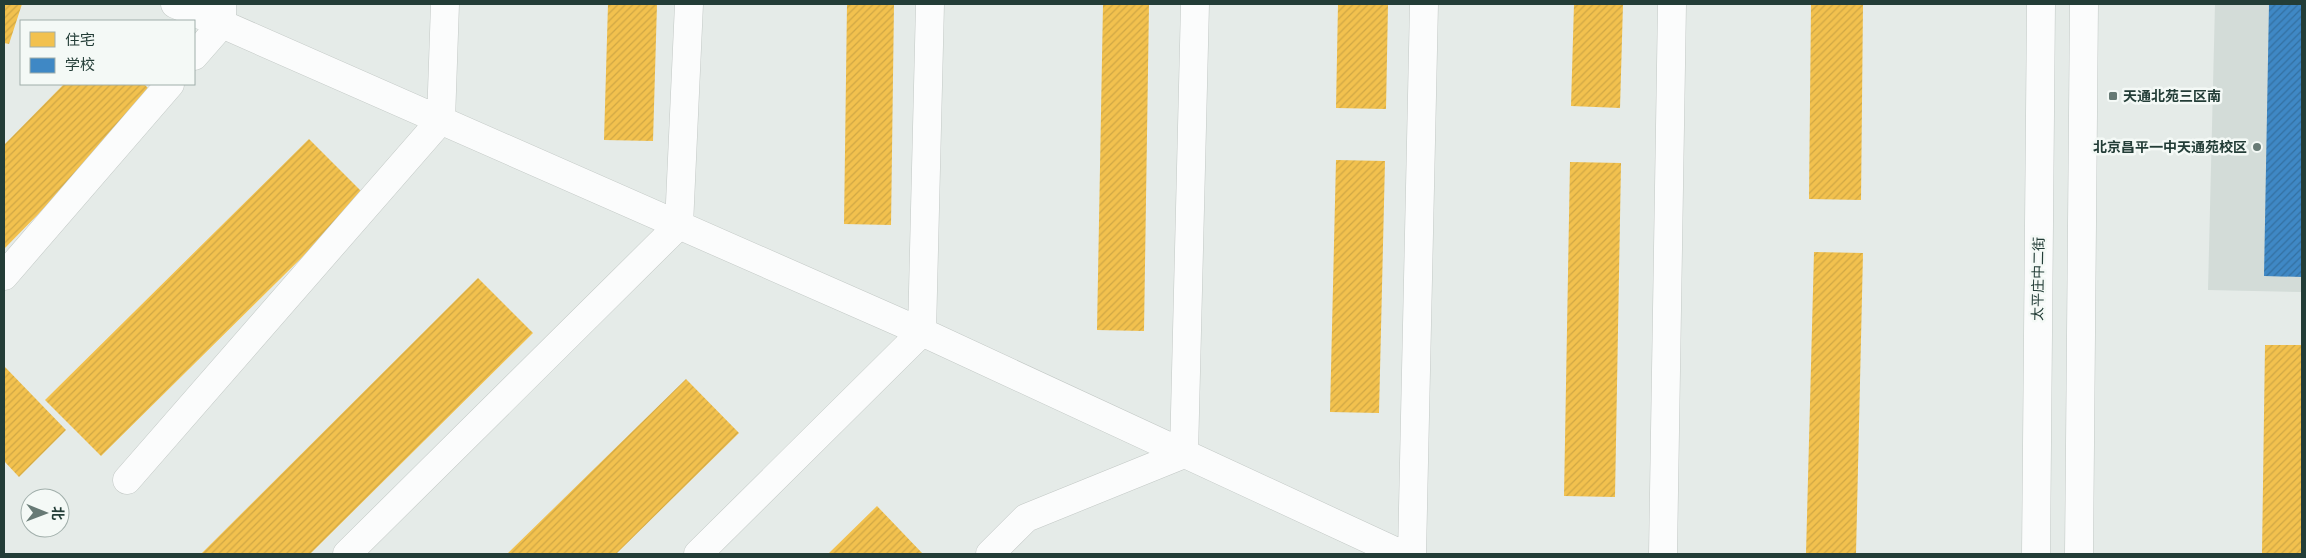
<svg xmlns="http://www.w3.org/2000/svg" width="2306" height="558" font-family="Arial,'Noto Sans SC',sans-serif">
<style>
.built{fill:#d3dcd8}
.homes{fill:url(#homes-hatch)}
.schools{fill:url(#schools-hatch)}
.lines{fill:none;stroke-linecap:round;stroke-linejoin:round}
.minor-casing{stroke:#c2c8c5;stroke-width:29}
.secondary-casing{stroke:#c1c8c5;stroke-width:29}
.minor{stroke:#fbfcfc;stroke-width:28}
.secondary{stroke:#fbfcfc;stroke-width:28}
.poi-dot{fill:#677a75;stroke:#f4f9f6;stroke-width:2}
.labels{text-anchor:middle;stroke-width:5;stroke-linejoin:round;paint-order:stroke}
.poi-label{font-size:14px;font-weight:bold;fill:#233d37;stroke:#f4f9f6;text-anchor:start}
.street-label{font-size:14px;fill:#233d37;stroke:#f4f9f6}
</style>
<defs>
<pattern id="homes-hatch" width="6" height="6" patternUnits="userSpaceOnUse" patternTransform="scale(1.25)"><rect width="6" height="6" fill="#f2c14e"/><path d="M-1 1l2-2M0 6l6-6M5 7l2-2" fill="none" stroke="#cfa745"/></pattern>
<pattern id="schools-hatch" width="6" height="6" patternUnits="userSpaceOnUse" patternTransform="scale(1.25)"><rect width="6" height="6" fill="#3f88c5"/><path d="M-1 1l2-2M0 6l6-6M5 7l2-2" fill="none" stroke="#3470a1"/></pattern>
</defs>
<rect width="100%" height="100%" fill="#e5ebe8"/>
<path class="built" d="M2215,4H2302V292L2208,290Z"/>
<path class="homes" d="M4,4H22L9,44L4,43Z
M608,4H657L653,141L604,140Z
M847,4H894L891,225L844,224Z
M1103,4H1149L1144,331L1097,330Z
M1338,4H1388L1386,109L1336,108Z
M1574,4H1623L1620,108L1571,106Z
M1811,4H1863L1861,200L1809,199Z
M64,84H144L155,95L4,249V145Z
M309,139L365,195L101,456L45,400Z
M1336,160L1385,161L1379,413L1330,412Z
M1570,162L1621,163L1615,497L1564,496Z
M1814,252L1863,253L1856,554H1806Z
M478,278L533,333L310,554H201Z
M2265,345H2302V554H2262Z
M4,366L66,430L19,477L4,461Z
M686,379L739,433L616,554H507Z
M877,506L923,554H828Z"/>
<path class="schools" d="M2269,4H2302V277L2264,276Z"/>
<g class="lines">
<defs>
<path id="minor" d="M175,4L222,24L194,56
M222,4V24L922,332L698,554
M930,4L922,332L1401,554
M4,276L170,84
M127,480L441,120L445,4
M347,554L679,225L689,4
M990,554L1026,518L1184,454L1195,4
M1412,554L1424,4
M1663,554L1672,4"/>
<path id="secondary" d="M2036,554L2041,4
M2079,554L2084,4"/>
</defs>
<use href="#minor" class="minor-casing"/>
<use href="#secondary" class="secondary-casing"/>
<use href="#minor" class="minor"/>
<use href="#secondary" class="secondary"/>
</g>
<g class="poi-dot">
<rect x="2108" y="91" width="10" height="10" rx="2.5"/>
<circle cx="2257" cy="147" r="5"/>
</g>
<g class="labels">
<g class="poi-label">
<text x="2123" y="101">天通北苑三区南</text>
<text x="2247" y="152" text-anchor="end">北京昌平一中天通苑校区</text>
</g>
<g class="street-label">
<text transform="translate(2038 279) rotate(-89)" y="5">太平庄中二街</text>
</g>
</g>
<rect width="2306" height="558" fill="none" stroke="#233d37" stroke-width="10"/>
<rect x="20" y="20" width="175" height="65" fill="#f4f9f6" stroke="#a0aeaa"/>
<rect x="30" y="32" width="25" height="15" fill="#f2c14e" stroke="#a0aeaa"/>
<text x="65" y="45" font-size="15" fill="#233d37">住宅</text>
<rect x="30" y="58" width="25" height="15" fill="#3f88c5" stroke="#a0aeaa"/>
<text x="65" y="70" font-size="15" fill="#233d37">学校</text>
<g transform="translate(45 513) rotate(91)"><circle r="24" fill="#f4f9f6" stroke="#a0aeaa"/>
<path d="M0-4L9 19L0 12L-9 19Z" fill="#677a75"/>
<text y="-8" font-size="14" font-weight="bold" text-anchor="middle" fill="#233d37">北</text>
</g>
</svg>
